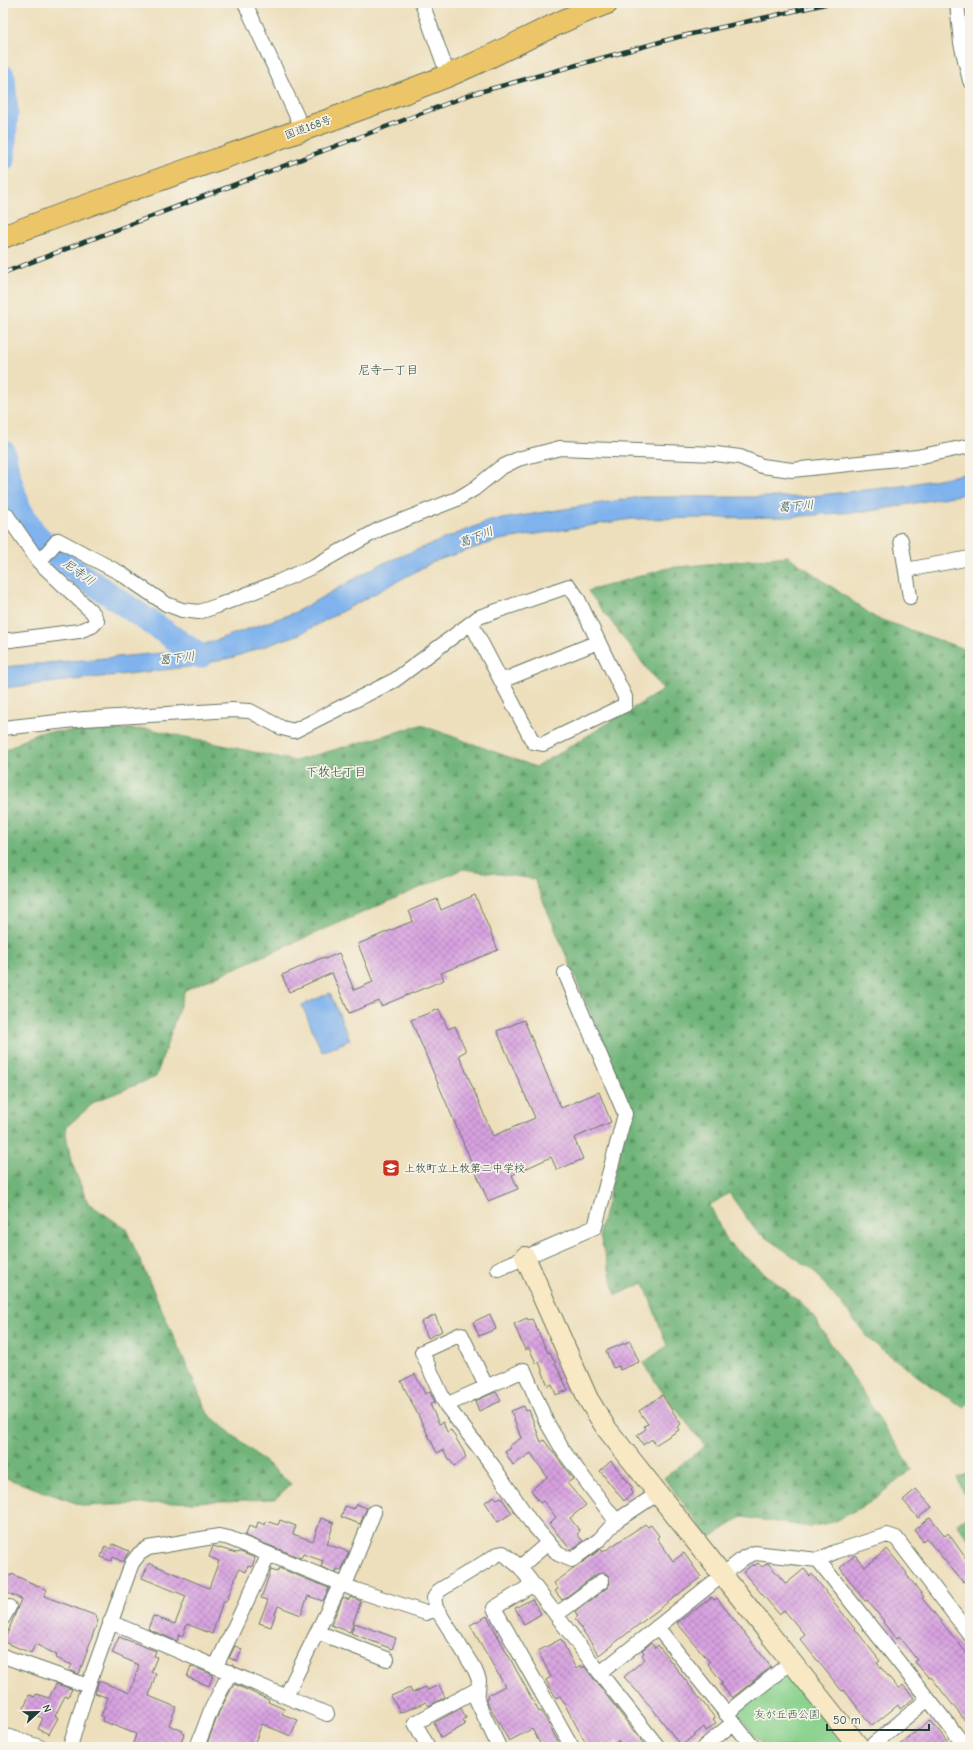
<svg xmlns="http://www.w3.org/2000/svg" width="973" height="1750" font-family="'Comic Neue','Klee One',sans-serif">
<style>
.forest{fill:url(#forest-firs);stroke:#477856}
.green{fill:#8ad28e;stroke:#548861}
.water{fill:#80b3ed;stroke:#507890}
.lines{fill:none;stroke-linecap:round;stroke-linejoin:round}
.river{stroke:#80b3ed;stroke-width:25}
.building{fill:url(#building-cross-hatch)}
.street-casing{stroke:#677664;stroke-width:16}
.secondary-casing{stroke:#677664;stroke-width:22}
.highway-casing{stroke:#677664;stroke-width:24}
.street{stroke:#fff;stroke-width:14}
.secondary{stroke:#f8e8c3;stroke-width:20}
.highway{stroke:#edc569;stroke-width:22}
.rail-casing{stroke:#1f3d34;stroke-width:4.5}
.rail{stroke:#f7f3e8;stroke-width:3;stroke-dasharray:9;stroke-linecap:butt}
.labels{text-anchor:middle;stroke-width:3.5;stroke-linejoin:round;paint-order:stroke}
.street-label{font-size:11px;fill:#1f3d34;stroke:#f7f3e8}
.poi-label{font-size:11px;fill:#1f3d34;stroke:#f7f3e8;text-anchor:start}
.park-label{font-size:11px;fill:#345b46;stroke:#f7f3e8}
.neighbourhood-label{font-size:12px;fill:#1f3d34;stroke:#f7f3e8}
.water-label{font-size:12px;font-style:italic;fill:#375a62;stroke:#f7f3e8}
</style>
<defs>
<pattern id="forest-firs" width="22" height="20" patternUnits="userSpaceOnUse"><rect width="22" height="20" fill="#6fb479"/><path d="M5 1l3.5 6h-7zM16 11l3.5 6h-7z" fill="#5b9464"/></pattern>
<pattern id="building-cross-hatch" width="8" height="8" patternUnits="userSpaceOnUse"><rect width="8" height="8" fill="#d7a1e0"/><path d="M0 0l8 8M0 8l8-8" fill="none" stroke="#ae84b6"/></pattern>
</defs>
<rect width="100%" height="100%" fill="#f7f3e8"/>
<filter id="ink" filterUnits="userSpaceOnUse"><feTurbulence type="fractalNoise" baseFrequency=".025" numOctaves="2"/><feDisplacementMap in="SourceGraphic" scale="8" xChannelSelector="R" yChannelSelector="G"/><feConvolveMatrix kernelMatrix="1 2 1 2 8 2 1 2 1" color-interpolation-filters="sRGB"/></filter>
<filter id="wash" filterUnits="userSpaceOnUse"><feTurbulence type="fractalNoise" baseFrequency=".012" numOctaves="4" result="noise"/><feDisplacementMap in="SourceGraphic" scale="16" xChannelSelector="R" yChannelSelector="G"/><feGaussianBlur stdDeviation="0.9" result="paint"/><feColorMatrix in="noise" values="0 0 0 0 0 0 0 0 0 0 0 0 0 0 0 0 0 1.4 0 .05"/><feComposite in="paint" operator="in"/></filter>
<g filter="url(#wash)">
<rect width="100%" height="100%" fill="#eddfbc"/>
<path class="forest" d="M788,556L876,618L970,651V1403L964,1408L936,1390L871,1341L812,1269L756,1231L729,1193L710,1205L726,1241L809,1310L912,1469L869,1503L833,1522L810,1527L742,1517L709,1538L664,1478L705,1446L661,1390L643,1363L667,1346L644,1283L616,1295L599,1233L631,1110L534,879L463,869L185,990L156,1077L96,1101L65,1128L71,1161L88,1203L126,1229L208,1414L291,1484L275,1499L84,1506L3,1477V752L38,732L149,729L295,761L421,725L536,767L663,690L588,591L668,568Z
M970,1472V1506L957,1478Z
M970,1516V1541L957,1523Z"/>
<path class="green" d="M791,1668L855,1747H764L736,1712Z"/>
<path class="water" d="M970,473V493L871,511L787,517L631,519L499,540L435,561L300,634L234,657L189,667L3,688V667L185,651L294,613L381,564L489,521L640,497H803L901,486Z
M330,993L350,1040L322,1052L302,1005Z"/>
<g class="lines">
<path class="river" d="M3,77L6,112L3,159
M3,452L8,475L19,509L33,532L65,564L200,656"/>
</g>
<g id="blocks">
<path class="building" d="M475,895L498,950L441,973L444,980L381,1006L379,1001L349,1013L332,973L289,992L282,975L324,957L325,959L339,953L354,990L373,982L358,944L413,921L409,911L437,899L441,910Z
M439,1009L448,1029L455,1026L466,1051L459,1055L493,1136L535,1118L497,1031L524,1020L561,1108L599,1092L611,1122L574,1138L583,1159L557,1170L551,1157L512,1175L518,1189L488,1201L411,1020Z
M490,1314L496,1329L479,1336L473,1322Z
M435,1315L442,1331L428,1338L421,1322Z
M527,1318L528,1320L532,1319L548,1353L550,1352L568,1390L556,1395L552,1384L548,1386L539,1362L536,1363L529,1348L525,1350L514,1324Z
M630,1341L639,1362L620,1370L619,1366L613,1368L606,1351Z
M415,1374L425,1394L430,1392L435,1402L430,1404L439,1424L443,1422L447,1432L451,1430L464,1452L466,1458L454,1466L443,1450L437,1453L401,1381Z
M496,1392L501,1401L479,1411L475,1401Z
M662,1395L681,1424L677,1427L679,1430L655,1445L652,1439L643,1445L637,1435L646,1429L644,1426L648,1424L639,1411Z
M524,1406L526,1411L529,1410L541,1442L544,1440L573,1479L567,1483L586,1505L570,1518L580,1531L577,1534L583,1541L571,1550L549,1524L556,1517L543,1501L540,1503L531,1490L547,1477L531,1453L513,1465L505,1452L511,1448L509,1446L521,1438L511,1411Z
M611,1461L633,1488L631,1490L633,1493L624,1501L600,1471Z
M916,1489L932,1507L918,1518L903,1500Z
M494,1496L497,1499L501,1497L512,1513L498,1522L485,1502Z
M356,1504L367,1508L360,1524L341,1517L345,1506L354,1509Z
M930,1517L945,1536L948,1533L970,1564V1576L963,1582L926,1538L923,1541L914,1530Z
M321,1518L334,1523L327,1544L349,1552L341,1571L337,1569L336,1573L321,1567L323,1561L303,1554L301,1558L245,1536L249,1526L256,1529L258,1522L265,1525L266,1521L278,1525L280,1520L296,1526L293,1534L313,1541Z
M645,1524L648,1527L651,1525L659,1536L657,1538L673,1561L684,1553L701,1577L599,1655L575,1619L578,1616L575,1612L607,1588L610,1584L609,1576L605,1573L597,1574L562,1600L555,1591L558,1589L554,1583L601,1549L603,1552Z
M113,1544L129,1551L123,1562L113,1557L111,1561L101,1557L105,1546L111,1549Z
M213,1546L236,1553L240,1552L255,1558L252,1567L248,1566L246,1572L239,1569L226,1602H224L222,1605L212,1634L187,1624L182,1637L179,1635L177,1641L148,1629L153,1616L175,1624L186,1596L142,1578L149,1563L209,1588L219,1561L209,1557Z
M887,1549L907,1573L906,1574L924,1597L922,1598L970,1657V1727L931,1677L929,1678L915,1662L917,1660L899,1637L896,1639L883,1622L884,1621L867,1600L865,1601L840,1568L855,1555L865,1567Z
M758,1563L762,1567L768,1563L786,1584L804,1569L810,1576L812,1574L880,1661L877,1663L899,1689L903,1685L914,1698L900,1709L898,1705L872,1726L844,1690L842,1691L800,1639L805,1635L784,1610L779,1614L743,1572L753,1564L754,1566Z
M279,1568L329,1588L323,1601L308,1596L301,1615L278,1606L271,1627L259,1623L268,1600L261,1598L271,1570L277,1572Z
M7,1574L11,1576L12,1574L47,1590L44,1596L97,1616L96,1619L98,1620L79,1674L69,1670L72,1665L56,1658L57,1655L35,1644L31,1653L4,1642L21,1599L3,1591V1577L5,1578Z
M343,1597L349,1600L350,1597L361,1601L350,1632L331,1625Z
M712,1597L714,1600L717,1598L771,1667L732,1698L721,1684L723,1683L708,1664L710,1662L677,1623Z
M532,1599L541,1614L524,1624L515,1608Z
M487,1616L539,1712L541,1711L561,1747H542L532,1729L509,1741L486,1700L489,1698L488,1695L505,1686L470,1625Z
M355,1623L396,1638L392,1649L351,1633Z
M119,1637L156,1651L154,1656L157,1657L151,1672L156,1673L149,1696L176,1707L169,1725L183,1731L182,1733L184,1734L179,1747H132L136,1734L102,1721L103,1717L101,1716L108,1698L95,1693L99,1681L130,1693L139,1665L112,1653Z
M561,1639L576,1669L581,1665L583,1668L584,1666L646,1747H622L618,1741L608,1747H588L560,1696L556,1698L546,1680L551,1677L538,1651Z
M651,1643L655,1648L658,1645L715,1718L713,1719L716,1723L706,1731L704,1727L681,1746L652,1708L624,1677L645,1659L642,1655L644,1653L642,1650Z
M235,1646L242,1649L237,1661L229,1658Z
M191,1666L213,1675L209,1686L187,1677Z
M56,1684L72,1689L68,1697L65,1696L55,1716L58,1718L49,1734L38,1729L43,1718L23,1711L29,1695L35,1697L36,1694L49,1698Z
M234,1684L269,1700L268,1702L284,1709L282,1714L298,1720L291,1736L262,1724L253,1747H215L207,1744L219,1712Z
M439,1685L445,1697L429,1706L426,1702L400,1713L391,1696L410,1688L412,1693L426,1687L428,1690Z
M461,1708L466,1718L463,1720L465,1725L441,1738L434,1723Z
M930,1720L952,1747H897Z"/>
</g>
</g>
<g filter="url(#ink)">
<use href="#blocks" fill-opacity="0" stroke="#677664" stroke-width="1"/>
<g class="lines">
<defs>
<path id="street" d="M245,3L303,130
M422,3L448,75
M957,3L961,43L970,81
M901,540L910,597
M39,562L58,540L120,573L166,604L182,610L199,612L217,606L278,582L314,566L378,530L457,499L474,489L500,468L518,459L560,448L716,454L740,457L762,466L792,470L917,457L970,446
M906,570L970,558
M3,641L79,631L92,626L97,621L93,613L39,562L6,514
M501,681L598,642
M3,728L84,719L232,710L250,711L282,728L294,731L395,680L479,617L569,586L577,597L625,697V705L543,744L533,742L471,623
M498,1269L595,1227L625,1114L565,973
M486,1386L461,1334L422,1352L446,1405L493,1466L530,1521L558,1554L572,1560L600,1539L616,1521L657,1494
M446,1405L524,1370L546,1421L564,1452L616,1521
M818,1560L966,1747
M520,1567L548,1543
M345,1585L374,1512
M532,1585L494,1608L572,1747
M556,1615L602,1581
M3,1618L9,1607
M110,1622L327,1714
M657,1627L753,1747
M317,1632L387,1659
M3,1656L88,1686
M216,1666L269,1554
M600,1673L658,1747
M286,1696L341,1583
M726,1714L791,1662
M3,1735L40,1747
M70,1747L88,1686L132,1563L139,1554L148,1548L219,1536L229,1538L356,1590L426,1613L436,1608
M197,1747L211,1710L230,1672
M428,1747L415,1723L476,1690
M499,1747L477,1701L479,1680L475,1670L436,1608L434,1598L440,1590L498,1554L503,1553L520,1567L600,1673L745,1557L755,1553L818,1560L835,1552L887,1535L896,1538L970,1635
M704,1747L733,1723
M870,1747L928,1699"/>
<path id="secondary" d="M525,1257L588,1399L606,1428L859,1747"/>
<path id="highway" d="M3,237C149,180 301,134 447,76C501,54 551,23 607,3"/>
</defs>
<use href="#street" class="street-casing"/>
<use href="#secondary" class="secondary-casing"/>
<use href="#highway" class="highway-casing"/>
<use href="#street" class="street"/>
<use href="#secondary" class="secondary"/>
<use href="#highway" class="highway"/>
<defs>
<path id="rail" d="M3,273L472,94L678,37L830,3"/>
</defs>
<use href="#rail" class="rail-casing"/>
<use href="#rail" class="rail"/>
</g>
</g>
<defs>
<symbol id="school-square" viewBox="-11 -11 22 22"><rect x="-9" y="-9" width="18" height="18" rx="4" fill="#c8321e" stroke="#f7f3e8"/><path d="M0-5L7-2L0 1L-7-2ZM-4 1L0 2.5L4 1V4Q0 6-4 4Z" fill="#fff"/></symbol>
</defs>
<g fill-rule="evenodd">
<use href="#school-square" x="381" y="1158" width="20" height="20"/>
</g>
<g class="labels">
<g class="street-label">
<text transform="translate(308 127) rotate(-20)" y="4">国道168号</text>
</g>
<g class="poi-label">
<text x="404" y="1172">上牧町立上牧第二中学校</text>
</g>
<g class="park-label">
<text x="787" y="1718">友が丘西公園</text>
</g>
<g class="neighbourhood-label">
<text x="388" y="374">尼寺一丁目</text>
<text x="336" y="776">下牧七丁目</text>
</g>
<g class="water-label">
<text transform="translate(796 506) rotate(-5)" y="4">葛下川</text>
<text transform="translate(476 537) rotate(-21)" y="4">葛下川</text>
<text transform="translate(79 572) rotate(36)" y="4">尼寺川</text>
<text transform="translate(177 658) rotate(-7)" y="4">葛下川</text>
</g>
</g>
<rect width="973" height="1750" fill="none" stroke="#f7f3e8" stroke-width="16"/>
<g transform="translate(38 1712) rotate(68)" stroke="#f7f3e8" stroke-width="3" paint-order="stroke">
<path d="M0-3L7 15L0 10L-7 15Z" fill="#1f3d34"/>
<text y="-6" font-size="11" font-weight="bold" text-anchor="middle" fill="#1f3d34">N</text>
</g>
<path d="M827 1724v6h102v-6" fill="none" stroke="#1f3d34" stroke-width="2"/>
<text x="833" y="1724" font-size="12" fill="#1f3d34" stroke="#f7f3e8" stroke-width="3" paint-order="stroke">50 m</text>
</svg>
